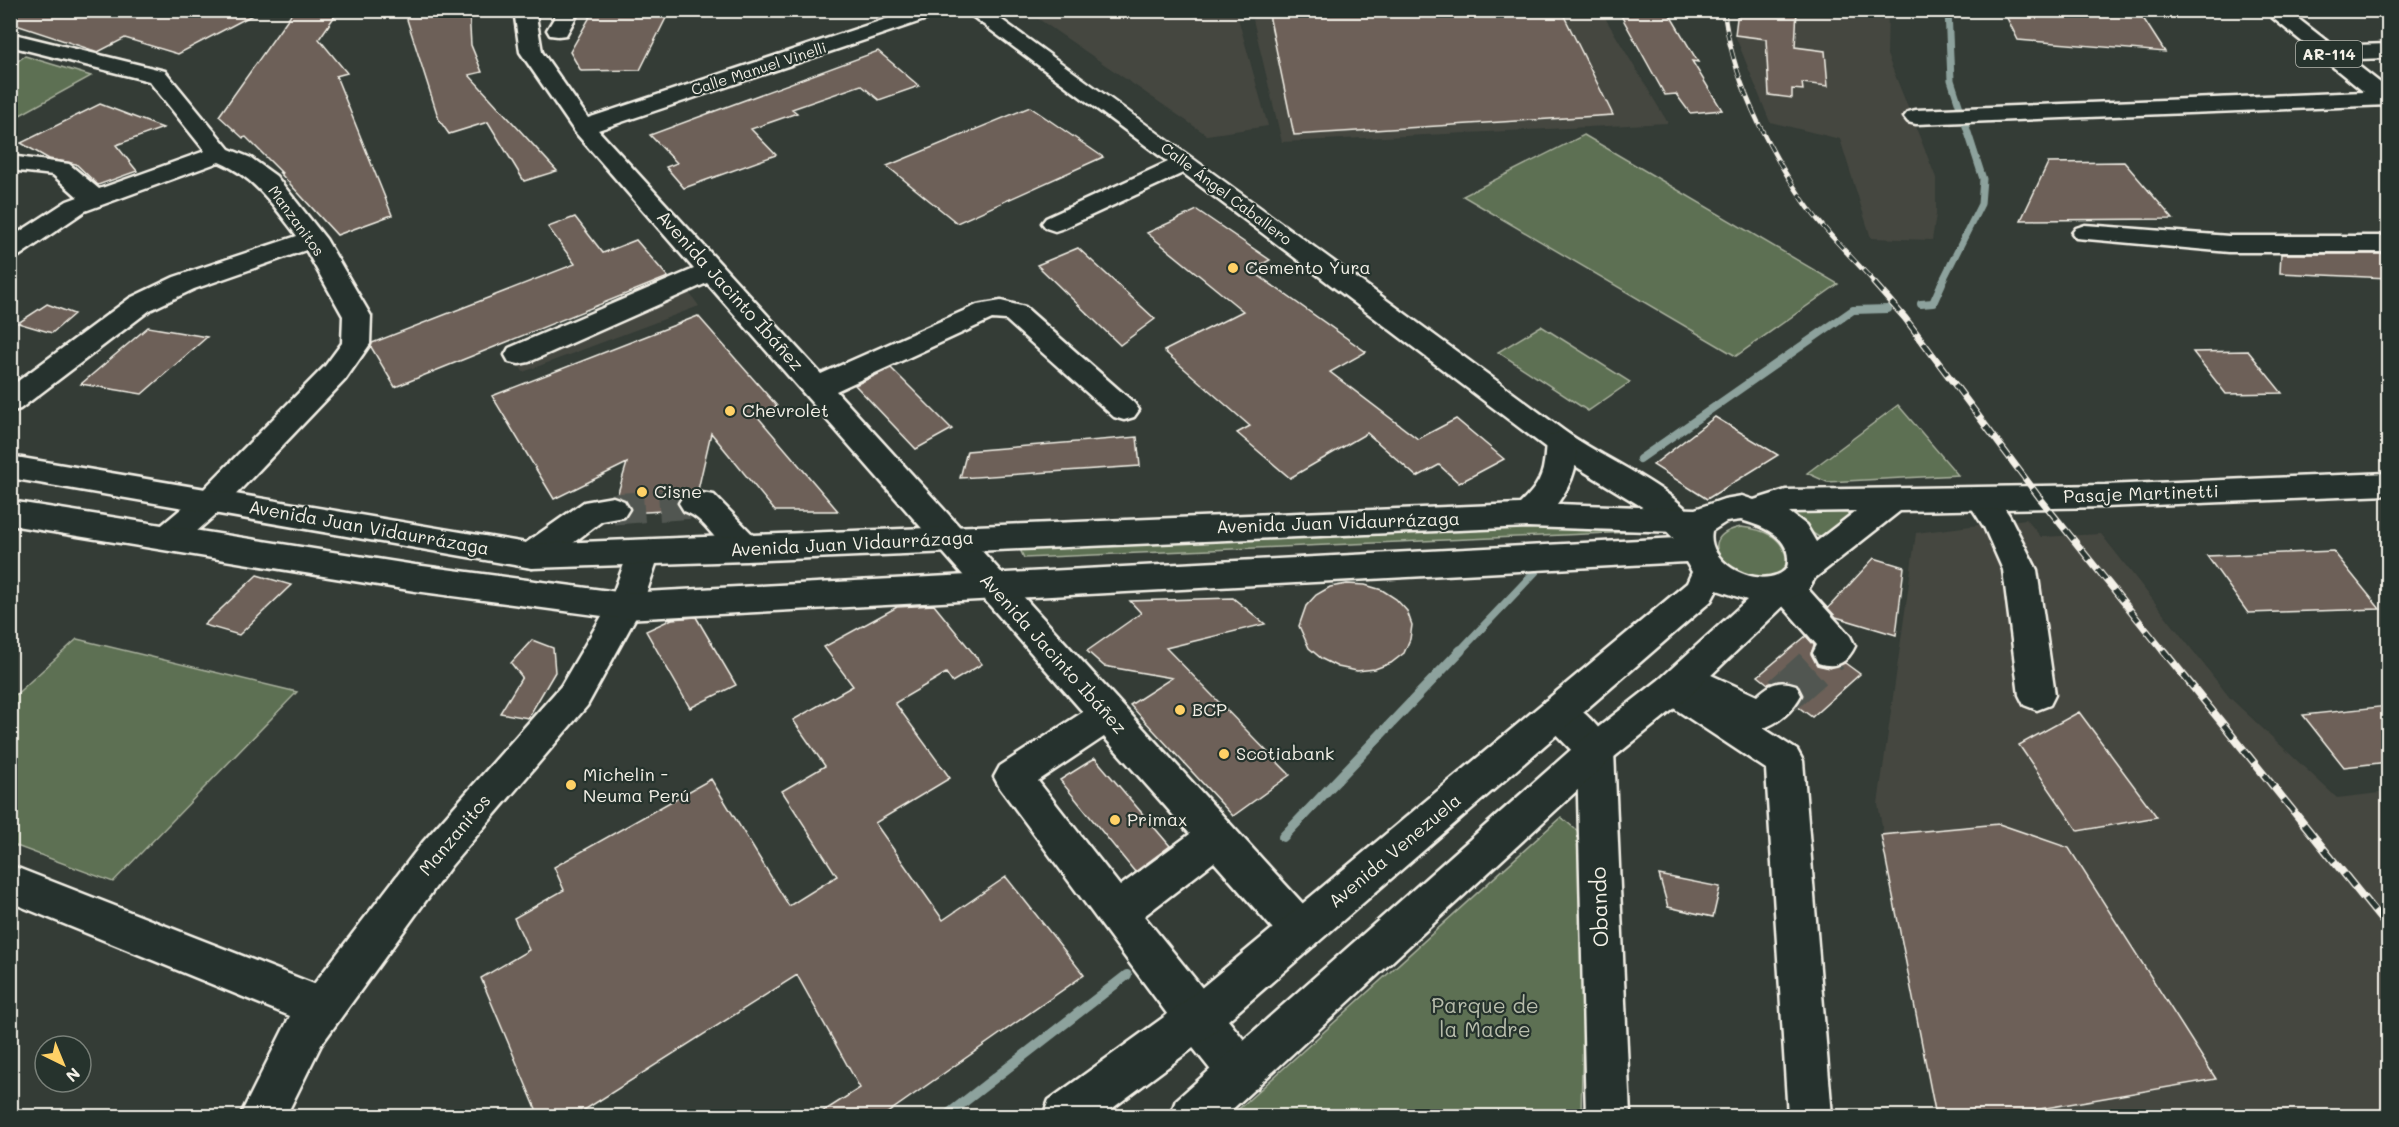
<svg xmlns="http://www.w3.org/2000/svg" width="2399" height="1127" font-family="Mali,sans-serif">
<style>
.built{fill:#454740}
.green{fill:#5d6f52;stroke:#a8b09d;stroke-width:1.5}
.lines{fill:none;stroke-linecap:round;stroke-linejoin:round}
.stream-far2{stroke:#8da29d;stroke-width:7}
.stream-far1{stroke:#8da29d;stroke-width:8}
.stream{stroke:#8da29d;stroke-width:10}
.building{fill:#6d6158;stroke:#f4f1e8;stroke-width:1.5}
.minor-tunnel-far1{stroke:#515751;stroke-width:31;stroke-dasharray:31 15;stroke-linecap:butt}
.minor-tunnel{stroke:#515751;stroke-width:40;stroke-dasharray:40 20;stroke-linecap:butt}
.minor-casing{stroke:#f4f1e8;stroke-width:5}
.major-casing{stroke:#f4f1e8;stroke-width:5}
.minor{fill:#26332d;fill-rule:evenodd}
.major{fill:#26332d;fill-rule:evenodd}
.rail-far2-casing{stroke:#f4f1e8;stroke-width:4.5}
.rail-far1-casing{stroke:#f4f1e8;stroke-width:7}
.rail-casing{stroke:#f4f1e8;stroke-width:8}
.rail-far2{stroke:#26332d;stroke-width:3;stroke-dasharray:10;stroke-linecap:butt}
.rail-far1{stroke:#26332d;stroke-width:4.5;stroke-dasharray:13;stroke-linecap:butt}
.rail{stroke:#26332d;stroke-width:5;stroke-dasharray:16;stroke-linecap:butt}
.poi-dot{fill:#ffd166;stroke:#26332d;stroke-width:2}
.labels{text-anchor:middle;stroke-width:4.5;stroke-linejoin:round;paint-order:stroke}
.far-street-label{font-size:15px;fill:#f4f1e8;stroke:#26332d}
.shield{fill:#26332d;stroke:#b6b8b0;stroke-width:1.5}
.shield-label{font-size:16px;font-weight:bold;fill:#f4f1e8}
.poi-label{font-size:18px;fill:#f4f1e8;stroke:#26332d;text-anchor:start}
.street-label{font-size:18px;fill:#f4f1e8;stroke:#26332d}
.near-street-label{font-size:21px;fill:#f4f1e8;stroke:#26332d}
.near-park-label{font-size:21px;fill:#b8bdac;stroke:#26332d}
</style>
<rect width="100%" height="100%" fill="#343c36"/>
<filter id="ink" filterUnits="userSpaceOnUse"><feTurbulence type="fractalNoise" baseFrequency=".0167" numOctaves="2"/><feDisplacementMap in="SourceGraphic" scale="12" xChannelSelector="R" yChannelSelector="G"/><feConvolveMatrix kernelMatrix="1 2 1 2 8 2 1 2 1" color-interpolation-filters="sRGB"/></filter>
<g filter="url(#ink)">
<path class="built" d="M1027,11H1236L1268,126L1207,135Z
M1251,11H1601L1668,123L1282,142Z
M1738,11H1888L1887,55L1936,178V214L1932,240L1871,238L1840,139L1770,122L1735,35Z
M682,283L699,306L523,372L509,348Z
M2026,519L2041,537L2101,534L2230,698L2337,798L2388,792V1116H1934L1878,804L1916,533Z"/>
<path class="green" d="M25,56L91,76L11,120V66Z
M1584,135L1838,284L1736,356L1463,196Z
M1541,326L1630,382L1588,411L1498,352Z
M1898,405L1958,475L1827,482L1807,473Z
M1858,511L1819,537L1780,513Z
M1510,525L1632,532L1024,558L1018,545Z
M1741,527C1752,528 1762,530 1772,536C1791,549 1793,576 1766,578C1732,581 1689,538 1741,527Z
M77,639L297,692L113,882L11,844V699Z
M1561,817L1587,839L1581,1116H1231Z"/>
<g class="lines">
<path class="stream-far2" d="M1941,284L1981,204L1983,179L1951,80L1948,10"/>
<path class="stream-far1" d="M1921,304L1933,303L1942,283
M1640,459L1853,310L1888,309
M1459,652L1536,571"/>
<path class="stream" d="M1283,837L1461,650
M946,1116L1127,975"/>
</g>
<path class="building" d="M10,10H170L180,13L183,10H262L178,54L125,38L98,52L10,23Z
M294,10H339L319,39L347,73L336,76L392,215L337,235L279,172L283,174L246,137L243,138L219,116Z
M404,10H469L471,45L482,72L469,75L557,171L524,181L488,122L449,134L439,120Z
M594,10H670L640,70L581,71L570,52Z
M1268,10H1561L1613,115L1294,135Z
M1618,10H1667L1698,62L1692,61L1722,110L1690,113L1676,94L1665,95Z
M1738,10H1797L1795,47L1825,51L1828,86L1802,83L1803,90L1792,89V98L1769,95L1766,39L1735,35Z
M2003,10H2138L2165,52L2018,40Z
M878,51L919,86L879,100L861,85L792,109L797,113L751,129L776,155L684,188L666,167L677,163L650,135Z
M100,104L163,128L116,145L137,171L98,185L76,164L49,159L21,143Z
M1030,107L1103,157L957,223L887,166Z
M2124,162L2173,219L2021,220L2048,163Z
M1197,210L1270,260L1251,270L1366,352L1330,372L1418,439L1456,419L1504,459L1459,483L1439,465L1417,477L1367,433L1290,478L1237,433L1250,426L1164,351L1243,311L1147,233Z
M575,217L603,253L636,240L668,277L395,387L371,347L372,343L575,264L548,227Z
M1078,248L1155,319L1120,345L1037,265Z
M2281,254H2388V278L2280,273Z
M47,304L74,314L52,333L18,323Z
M698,316L777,406L757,416L838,511H775L711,433L698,490L682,494L677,502L680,510L629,513L631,508L626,500L617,496L627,463L554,499L492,396Z
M148,327L207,337L142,394L81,384Z
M2248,351L2282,393L2226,394L2193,352Z
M891,368L952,429L916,449L855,385Z
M1715,417L1778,455L1707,499L1653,465Z
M1137,437L1140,466L960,478L967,451Z
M2333,551L2380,609L2248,613L2207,556Z
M1874,558L1904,567L1896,635L1836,617L1828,608Z
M257,575L291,585L239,635L204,625Z
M1347,584L1365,585L1382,590L1396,599L1407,611L1412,625L1410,639L1404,653L1391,663L1375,669L1357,671L1338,667L1322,659L1309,648L1299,626L1306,606L1316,595L1330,587Z
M1233,598L1265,624L1166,648L1290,775L1233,816L1130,705L1172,678L1104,666L1087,651L1141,613L1130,601Z
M934,605L982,664L952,682L946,673L895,703L950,778L875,823L943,920L1006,877L1084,975L883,1116H816L860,1088L797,975L575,1116H539L481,978L529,950L514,918L564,890L554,867L711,779L789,906L837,876L782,791L825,766L793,720L853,686L824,647L897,607Z
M696,617L736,685L690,708L646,631L672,619Z
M1806,636L1814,645L1811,654L1817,665L1830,668L1845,663L1860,674L1812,717L1797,706L1803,694L1797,683L1779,680L1768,684L1758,676Z
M532,640L553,648L555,672L528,718L500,713L522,677L511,663Z
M2388,706V762L2344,767L2303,715Z
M2079,712L2157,817L2078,831L2019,745Z
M1095,758L1170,846L1135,872L1060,780Z
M1999,824L2069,848L2216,1079L1999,1116H1936L1881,835Z
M1659,875L1720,887L1713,917L1668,907Z"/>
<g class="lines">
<path class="minor-tunnel-far1" d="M613,509L695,503"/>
<path class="minor-tunnel" d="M1783,695L1830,653"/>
<defs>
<path id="minor" d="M514,10H535L542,52L588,118L913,10H945L942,14L598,130L821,374L977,305L1001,301L1025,307L1134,403L1139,410L1134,417L1124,420L1114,417L1006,320L992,319L836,391L1315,917L1321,931L1315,945L1301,950L1287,945L1214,862L1144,916L1257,1056L1263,1072L1257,1088L1241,1094L1225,1088L1182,1034L1000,788L994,777L1000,766L1083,712L707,283L529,362L519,364L509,362L505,355L509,348L694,269L575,132L520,52ZM1104,737L1190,834L1120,886L1038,781Z
M559,10H580L566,35L558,36L550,35L547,30Z
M964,10H988C1181,149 1372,289 1563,430C1608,463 1682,488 1710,539L1705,548L1694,551L1683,548L1644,508L1549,450L1183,173L1064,228L1055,231L1046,228L1042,223L1046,218L1168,162Z
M10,33L165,71L229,149L251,158L276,176L326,239L371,316L370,344L345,380L222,509L179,547L168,550L157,547L152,538L157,529L200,493L325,366L342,343L343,316L306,250L194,289L150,310L20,409L10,412V387L130,298L174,277L297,236C274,206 255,177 219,162L85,211L19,256L10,258V238L67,201L78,197L53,175L10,170V156L69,164L99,189L205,151L149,81L10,46Z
M2388,44V58L2327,60L2319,58L2316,53L2319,48L2327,46Z
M2388,91V105L1916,124L1908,122L1904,117L1908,112L1916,110Z
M2085,225L2229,236H2388V252H2229L2076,238L2072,233L2076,228Z
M1982,488L1993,491L2009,515L2037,570L2055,695L2050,705L2037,710L2024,705L2019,695L2003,570L1984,527L1966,499L1971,491Z
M695,492L714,495L758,540L762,549L758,558C723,568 713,520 684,511L679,503L684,495Z
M613,497L624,501L629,509L624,517L602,521L544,565L532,568L520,565L516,556L520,547L584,502Z
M644,540L656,543L660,552L642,606L587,706L451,866L321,1045L286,1116H240L290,1016L10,902V865L314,984L423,842L561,686L609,604L632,543Z
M1786,574L1798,578L1850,636L1855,646C1847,663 1836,669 1818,663L1813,653L1817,645L1774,596L1769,587L1774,578Z
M1698,669L1757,696C1770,684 1778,679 1796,685L1801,695C1793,710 1779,723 1763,728L1797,750L1803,761L1832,1116H1788L1766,769L1660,699L1655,689L1660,679L1673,674L1683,678L1685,673Z
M1558,697C1580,704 1603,730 1614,751L1630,1116H1586L1577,756L1545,723L1540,712L1545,701Z"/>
<path id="major" d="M2263,10H2287L2388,89V107L2380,105Z
M1560,432L1571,436C1584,457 1571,486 1557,504L1695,509L1724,499L1742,496L1754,500L1786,490L2105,485L2388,473V495L2105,507L1900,511L1815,578L1808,590L1792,598L1686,699L1608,762L1225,1116H1170L1176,1100L1582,740L1660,679L1747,600L1717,590L1711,601L1212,1034L1102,1116H1043L1049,1100L1182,1004L1687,583L1692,572L1686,562L625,619L415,591L10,525V501L415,565L625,593L1678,538L1679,532L1528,527L746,561L532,568L10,478V456L532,544L1520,504C1532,492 1542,481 1544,463C1546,453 1544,445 1549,436ZM1856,511L1816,542L1806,525L1789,512ZM1741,520C1762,526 1790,536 1788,562C1788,569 1783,573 1777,575C1750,586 1706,561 1712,531L1726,522Z"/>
</defs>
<use href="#minor" class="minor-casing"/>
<use href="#major" class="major-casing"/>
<use href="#minor" class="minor"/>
<use href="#major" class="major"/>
<defs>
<path id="rail-far2" d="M1724,10C1731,76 1766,146 1803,200C1823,230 1852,257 1876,284"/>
<path id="rail-far1" d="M1874,283L1905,318L2039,497L2164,652"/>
<path id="rail" d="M2163,650L2388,928"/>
</defs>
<use href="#rail-far2" class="rail-far2-casing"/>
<use href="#rail-far1" class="rail-far1-casing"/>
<use href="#rail" class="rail-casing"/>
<use href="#rail-far2" class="rail-far2"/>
<use href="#rail-far1" class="rail-far1"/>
<use href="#rail" class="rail"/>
</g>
</g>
<g class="poi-dot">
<circle cx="1233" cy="268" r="6"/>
<circle cx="730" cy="411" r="6"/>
<circle cx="642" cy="492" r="6"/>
<circle cx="1180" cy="710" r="6"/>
<circle cx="1224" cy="754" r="6"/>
<circle cx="571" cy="785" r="6"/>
<circle cx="1115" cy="820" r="6"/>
</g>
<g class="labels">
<g class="far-street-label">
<text transform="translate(759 69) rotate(-18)" y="5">Calle Manuel Vinelli</text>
<text transform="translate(1226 194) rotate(37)" y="5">Calle Ángel Caballero</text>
<text transform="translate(296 221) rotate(54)" y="5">Manzanitos</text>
</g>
<rect class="shield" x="2296" y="41" width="66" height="26" rx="4.5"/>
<g class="shield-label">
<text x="2329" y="60">AR-114</text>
</g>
<g class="poi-label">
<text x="1245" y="274">Cemento Yura</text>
<text x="742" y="417">Chevrolet</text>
<text x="654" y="498">Cisne</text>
<text x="1192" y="716">BCP</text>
<text x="1236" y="760">Scotiabank</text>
<text x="583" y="781">Michelin -<tspan x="583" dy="21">Neuma Perú</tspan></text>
<text x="1127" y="826">Primax</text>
</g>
<g class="street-label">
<text transform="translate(730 291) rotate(48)" y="6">Avenida Jacinto Ibáñez</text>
<text transform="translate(2141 494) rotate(-2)" y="6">Pasaje Martinetti</text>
<text transform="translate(1338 523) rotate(-2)" y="6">Avenida Juan Vidaurrázaga</text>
<text transform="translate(369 528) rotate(10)" y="6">Avenida Juan Vidaurrázaga</text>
<text transform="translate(852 544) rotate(-3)" y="6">Avenida Juan Vidaurrázaga</text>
<text transform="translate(1053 654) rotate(48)" y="6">Avenida Jacinto Ibáñez</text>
<text transform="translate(455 835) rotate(-50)" y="6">Manzanitos</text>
<text transform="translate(1395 851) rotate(-40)" y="6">Avenida Venezuela</text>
</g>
<g class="near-street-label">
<text transform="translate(1600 907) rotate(-92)" y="7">Obando</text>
</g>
<g class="near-park-label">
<text x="1485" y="1013">Parque de<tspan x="1485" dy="24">la Madre</tspan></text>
</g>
</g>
<rect width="2399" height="1127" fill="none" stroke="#26332d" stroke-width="36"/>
<rect x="18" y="18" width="2363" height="1091" fill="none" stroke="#f4f1e8" stroke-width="2" filter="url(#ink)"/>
<g transform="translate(63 1064) rotate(137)"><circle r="28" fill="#26332d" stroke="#787f78" stroke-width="1.5"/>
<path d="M0-4.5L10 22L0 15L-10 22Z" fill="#ffd166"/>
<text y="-9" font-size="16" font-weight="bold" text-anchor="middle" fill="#f4f1e8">N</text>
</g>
</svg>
